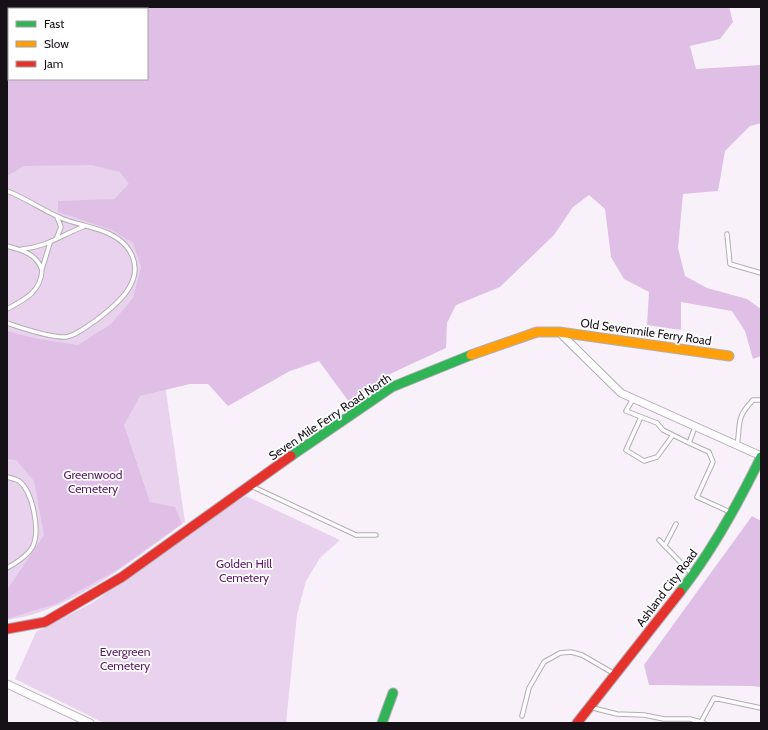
<svg xmlns="http://www.w3.org/2000/svg" width="768" height="730" font-family="Cabin,sans-serif">
<style>
.green{fill:#e9d2ed}
.forest{fill:#e0bfe7;fill-rule:evenodd}
.lines{fill:none;stroke-linecap:round;stroke-linejoin:round}
.lane-casing{stroke:#b3adb4;stroke-width:5.5}
.street-casing{stroke:#b3adb4;stroke-width:9}
.fast-casing{stroke:#b3adb4;stroke-width:11}
.slow-casing{stroke:#b3adb4;stroke-width:11}
.jam-casing{stroke:#b3adb4;stroke-width:11}
.lane{stroke:#fefdfe;stroke-width:3.5}
.street{stroke:#fefdfe;stroke-width:7}
.fast{stroke:#30b455;stroke-width:9}
.slow{stroke:#ff9f0a;stroke-width:9}
.jam{stroke:#e5322d;stroke-width:9}
.labels{text-anchor:middle;stroke-width:3.5;stroke-linejoin:round;paint-order:stroke}
.street-label{font-size:12px;fill:#161017;stroke:#fff}
.park-label{font-size:12px;fill:#5c1868;stroke:#fff}
</style>
<rect width="100%" height="100%" fill="#f8f1fa"/>
<path class="green" d="M7,153L132,158L185,522C140,554 93,594 40,612C29,616 18,618 7,620Z
M246,496L340,540L320,558L306,581L297,615L286,723H104L15,679L36,632L92,603L207,520Z"/>
<path class="forest" d="M7,7H729L733,22L720,39L690,46L696,69L761,65V123L750,126L725,151L718,191L683,194L678,248L685,276L707,288L747,299L761,309V356L753,359L745,331L732,311L681,302V330L647,325L649,292L624,279L611,257L605,209L589,195L573,207L554,235L500,287L456,305L447,323L446,348L392,373L349,402L319,361L290,371L228,406L208,384H190L140,396L124,425L150,502L175,507L182,524L117,570L56,604L7,619V590L44,535L34,481L16,460L7,459V331L39,339L78,345L111,324L133,298L141,267L133,243L112,230L58,212V201L114,199L129,184L120,172L91,165L24,166L7,176ZM9,9H147V79H9Z
M752,516L761,521V687L751,686L649,685L644,665Z"/>
<g class="lines">
<defs>
<path id="lane" d="M7,191C26,198 42,210 61,218C82,227 112,228 127,247C150,278 118,304 95,321C86,327 77,335 66,337C50,338 22,328 7,323
M57,217L61,227L57,237
M727,234L730,264L761,273
M7,246C22,250 37,254 42,270C41,292 24,300 7,309
M22,249C47,247 61,235 83,227
M42,269L50,243
M633,399L626,411L657,423L663,430L689,443
M641,417L626,450L644,461L657,457L673,435
M695,427L689,443L709,452L713,462L697,497L730,512
M737,446C741,423 735,419 753,400H761
M7,477C11,478 15,479 19,481C33,492 40,530 33,546C28,556 16,563 7,568
M251,486L356,535H376
M659,540L691,573
M665,545L676,524
M593,708L617,714L644,715L664,719H690L704,723
M522,716L529,688L544,662L560,653L571,652L582,655L613,673
M701,722L714,698L761,708"/>
<path id="street" d="M559,332L621,393L761,456
M7,684L90,723"/>
<path id="fast" d="M291,456L392,387L471,355
M680,592C713,550 738,504 761,457
M382,723L393,693"/>
<path id="slow" d="M471,355L537,332H559L729,356"/>
<path id="jam" d="M7,629L45,622L122,577L291,456
M577,723L680,592"/>
</defs>
<use href="#lane" class="lane-casing"/>
<use href="#street" class="street-casing"/>
<use href="#fast" class="fast-casing"/>
<use href="#slow" class="slow-casing"/>
<use href="#jam" class="jam-casing"/>
<use href="#lane" class="lane"/>
<use href="#street" class="street"/>
<use href="#fast" class="fast"/>
<use href="#slow" class="slow"/>
<use href="#jam" class="jam"/>
</g>
<g class="labels">
<g class="street-label">
<text transform="translate(646 332) rotate(8)" y="4">Old Sevenmile Ferry Road</text>
<text transform="translate(330 417) rotate(-34)" y="4">Seven Mile Ferry Road North</text>
<text transform="translate(667 588) rotate(-53)" y="4">Ashland City Road</text>
</g>
<g class="park-label">
<text x="93" y="479">Greenwood<tspan x="93" dy="14">Cemetery</tspan></text>
<text x="244" y="568">Golden Hill<tspan x="244" dy="14">Cemetery</tspan></text>
<text x="125" y="656">Evergreen<tspan x="125" dy="14">Cemetery</tspan></text>
</g>
</g>
<rect width="768" height="730" fill="none" stroke="#161017" stroke-width="16"/>
<rect x="8" y="8" width="140" height="72" fill="#ffffff" stroke="#a29fa2"/>
<rect x="16" y="21" width="20" height="6" fill="#30b455" stroke="#a29fa2"/>
<text x="44" y="28" font-size="12" fill="#161017">Fast</text>
<rect x="16" y="41" width="20" height="6" fill="#ff9f0a" stroke="#a29fa2"/>
<text x="44" y="48" font-size="12" fill="#161017">Slow</text>
<rect x="16" y="61" width="20" height="6" fill="#e5322d" stroke="#a29fa2"/>
<text x="44" y="68" font-size="12" fill="#161017">Jam</text>
</svg>
